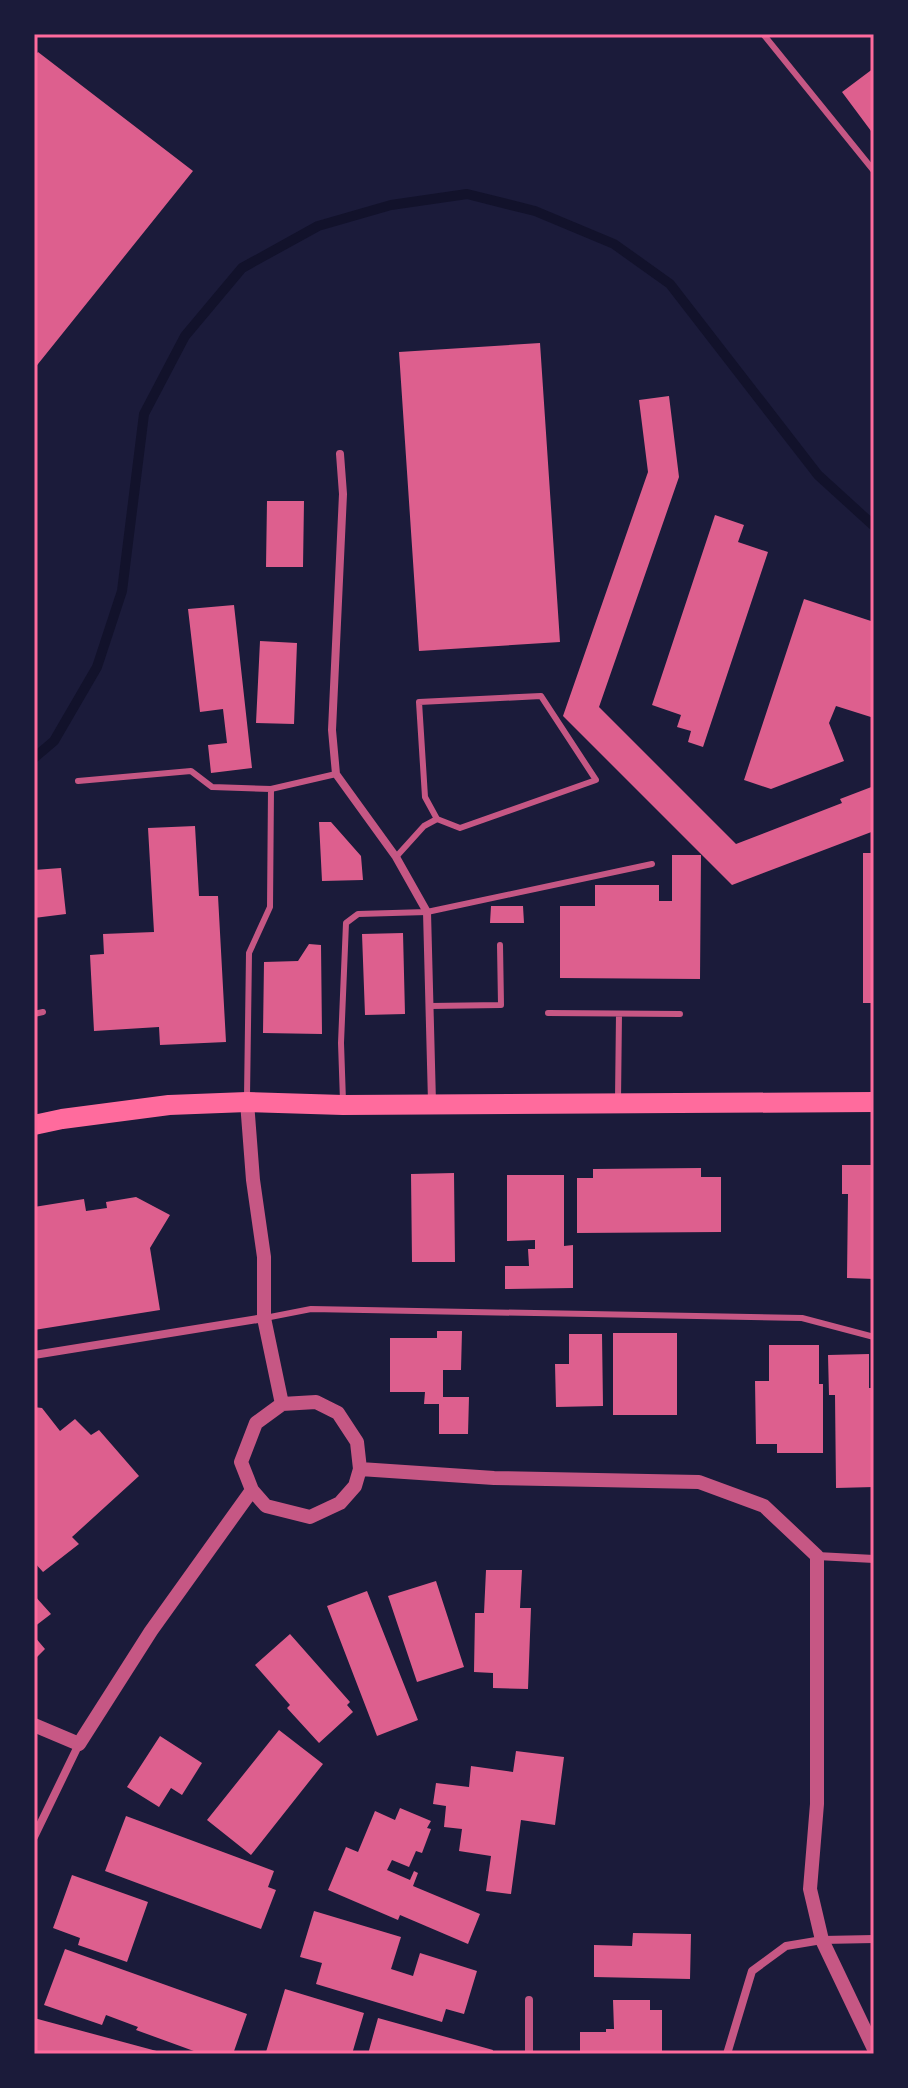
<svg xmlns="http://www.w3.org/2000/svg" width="908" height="2088" font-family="'Titillium Web',sans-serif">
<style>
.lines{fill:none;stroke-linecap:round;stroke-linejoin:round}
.stream{stroke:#12122b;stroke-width:10}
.building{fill:#dd5f8e}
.service{stroke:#c65784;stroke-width:6}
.minor{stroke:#c65784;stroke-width:8}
.tertiary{stroke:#c65784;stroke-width:14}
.primary{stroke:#ff6b9d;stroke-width:20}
.neatline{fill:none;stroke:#ff6b9d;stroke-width:3}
</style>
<rect width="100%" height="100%" fill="#1b1b3a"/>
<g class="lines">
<path class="stream" d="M34,758L54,741L97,667L122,591L144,414L185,336L242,268L318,226L391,205L467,194L535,211L614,244L670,284L818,475L874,526"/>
</g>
<path class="building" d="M38,52L193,171L34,369V57Z
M874,68V135L842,92Z
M540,343L560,642L419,651L399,352Z
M669,396L679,477L599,707L736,844L842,803L840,799L874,786V831L732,885L563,716L648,472L639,400Z
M267,501H304L303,567H266Z
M715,515L744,525L738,542L768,552L703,747L688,742L691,731L677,727L681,715L652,705Z
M804,599L874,622V718L836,706L829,723L844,761L771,789L744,780Z
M234,605L252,768L211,773L208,745L227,743L223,709L200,712L188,609Z
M260,641L297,643L294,724L256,723Z
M319,822H331L361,856L363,880L322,881Z
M195,826L199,896H218L226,1042L160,1045L159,1027L94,1031L90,955L104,954L103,934L154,932L148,828Z
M863,853H874V1003H863Z
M672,855H701L700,979L560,978V906H595V885H659V901H672Z
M61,868L66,914L34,918V870Z
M491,906H523L524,923H490Z
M403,933L405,1014L365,1015L362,934Z
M309,944L321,945L322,1034L263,1033L264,962L298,961Z
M842,1165H874V1279L847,1278L848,1194H842Z
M701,1168V1177H721V1232L577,1233V1178H593V1169Z
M454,1173L455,1262H412L411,1174Z
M507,1175H564V1246L573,1245V1288L505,1289V1266H529L528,1249H535V1240L507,1241Z
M136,1197L170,1215L150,1248L160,1310L34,1330V1207L84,1199L86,1211L107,1208L106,1202Z
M437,1331H462L461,1370H443V1397H469L468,1434H439V1404H424L425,1392H390V1338H437Z
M613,1333H677V1415H613Z
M569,1334H602L603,1406L556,1407L555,1364H569Z
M769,1345H819V1384H823V1453H777V1444H756L755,1381H769Z
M869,1354V1388H874V1487L836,1488L835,1395H829L828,1355Z
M34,1407L42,1408L60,1431L75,1419L91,1435L99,1430L139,1476L72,1537L79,1544L43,1572L34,1562Z
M486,1570H522L520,1608H531L528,1689L493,1688V1673L474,1672L475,1613H484Z
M436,1581L464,1667L417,1682L388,1596Z
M367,1591L418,1720L377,1736L327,1606Z
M34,1595L51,1614L34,1627Z
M290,1634L350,1702L347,1705L353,1712L319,1743L287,1708L290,1705L255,1665Z
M34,1636L45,1649L34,1660Z
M279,1730L323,1764L251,1855L207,1820Z
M160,1736L202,1763L182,1795L171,1788L159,1807L127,1787Z
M516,1751L564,1757L555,1825L521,1820L511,1894L486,1891L491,1856L459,1851L462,1829L444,1827L446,1806L433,1804L436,1783L469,1787L471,1766L513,1772Z
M400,1808L431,1821L427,1828L431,1829L422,1853L416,1851L409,1867L392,1860L387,1870L410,1880L414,1871L418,1873L413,1886L480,1914L468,1944L400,1915L398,1920L328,1890L346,1847L358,1852L375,1811L395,1820Z
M126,1816L274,1871L268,1887L276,1890L261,1929L105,1871Z
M72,1875L148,1902L127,1962L78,1945L80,1938L53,1928Z
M314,1911L401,1937L391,1969L413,1976L420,1953L477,1971L464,2014L446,2009L442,2022L316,1984L322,1963L300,1957Z
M633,1933L691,1934L690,1979L594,1977V1945L632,1946Z
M65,1949L247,2014L233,2054H202L136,2030L138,2027L106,2015L102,2025L44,2005Z
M285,1989L364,2013L352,2054H274L266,2052Z
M613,2000H650V2010H662V2054H580V2032H606V2029H614Z
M34,2018L164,2053V2054H34Z
M378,2018L493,2050L492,2054H368Z"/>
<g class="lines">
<path class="service" d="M763,34L874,171
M78,781L191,771L212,787L271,789L336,774
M396,857L424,826L437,819L460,828L596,780L541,696L419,702L425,797L437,819
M430,1006L501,1005L500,945
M548,1013L680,1014
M34,1014L43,1012
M247,1097L249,953L270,907L271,789
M618,1100L619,1014
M343,1101L341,1043L346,923L358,914L427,912L652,864
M265,1318L311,1309L802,1318L874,1337"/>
<path class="minor" d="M340,454L343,494L332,730L336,774L396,857L427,912L432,1102
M34,1355L264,1318
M817,1556L874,1559
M34,1837L79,1744
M529,2054V2000
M727,2054L752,1971L786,1946L822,1940L874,1939"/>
<path class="tertiary" d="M247,1102L253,1180L264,1257V1318L282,1404
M316,1402L338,1413L357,1442L360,1469L355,1486L340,1503L310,1517L266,1506L252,1490L241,1462L256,1423L282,1404Z
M360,1469L494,1478L699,1482L764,1506L817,1556V1804L810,1889L822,1940L874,2049
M34,1725L79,1744L151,1631L252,1490"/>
<path class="primary" d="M34,1125L62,1119L169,1105L247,1102L343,1105L874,1102"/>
</g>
<rect width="908" height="2088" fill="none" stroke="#1b1b3a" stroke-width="72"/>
<rect x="36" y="36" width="836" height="2016" class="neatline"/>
</svg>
